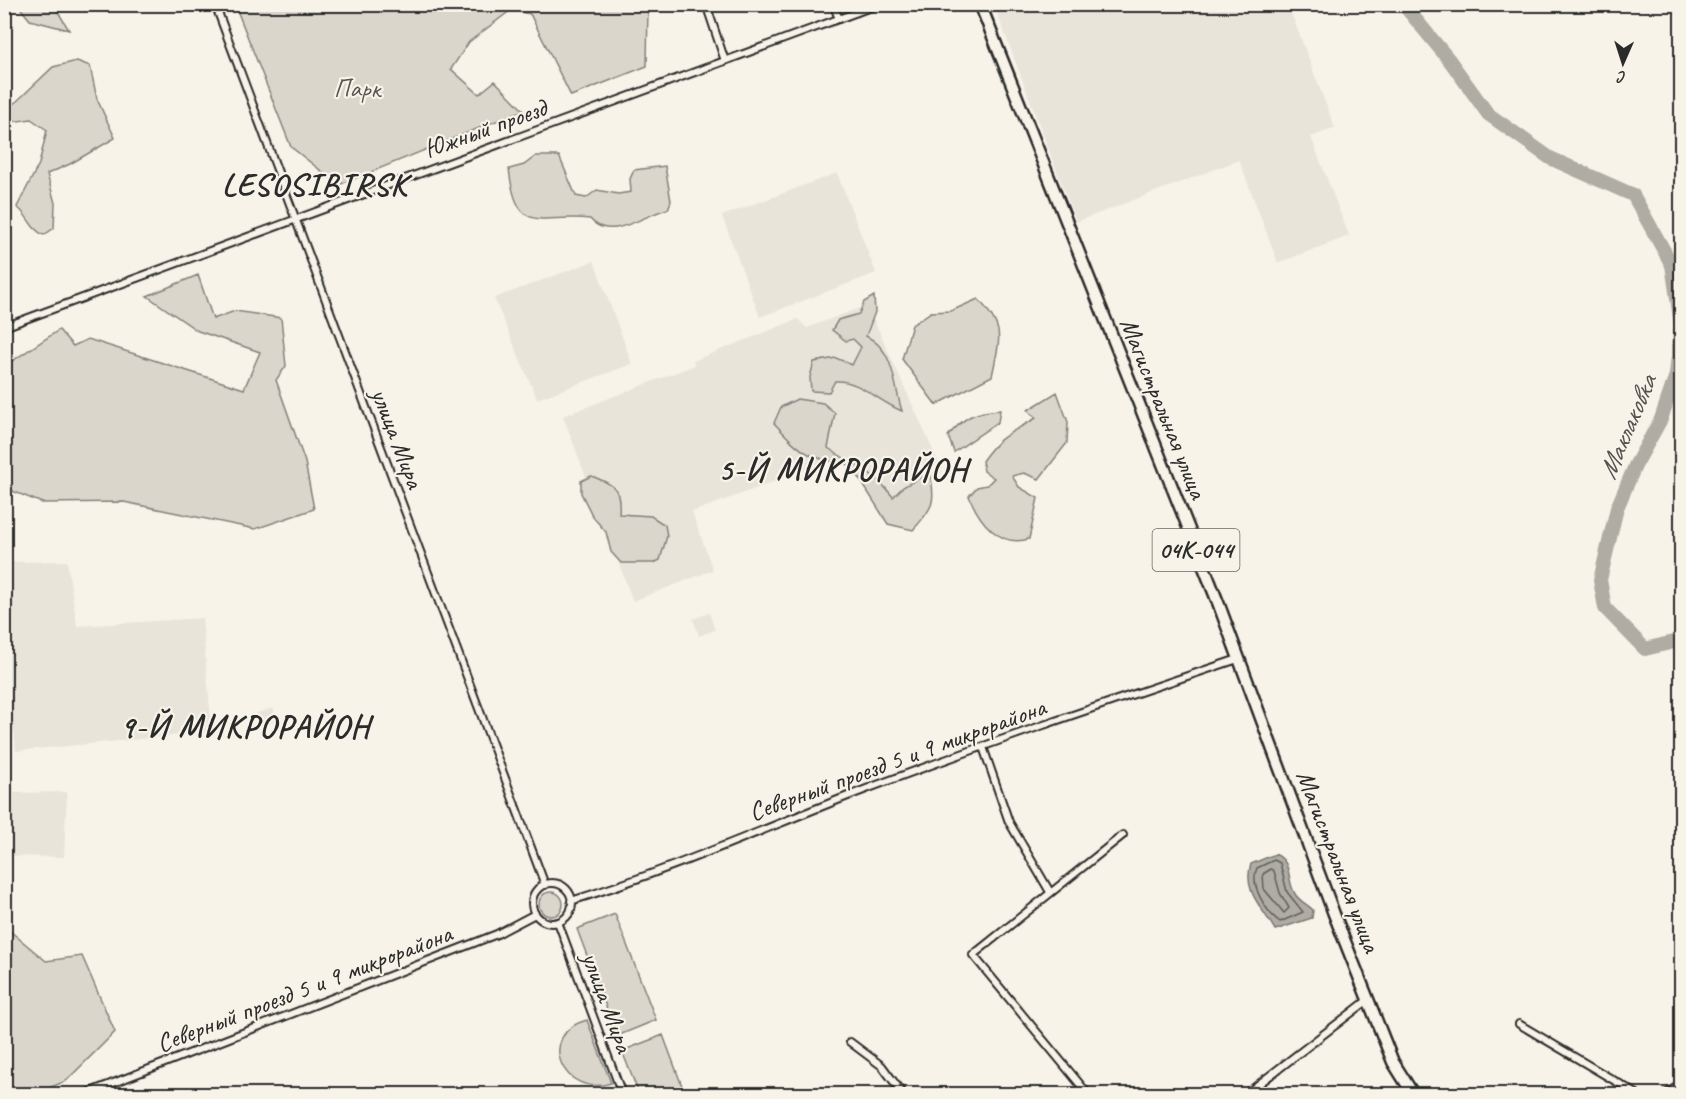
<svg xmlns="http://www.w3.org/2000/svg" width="1686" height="1099" font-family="Caveat,sans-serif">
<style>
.built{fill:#e8e4da}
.green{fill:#dad6cc;stroke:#82807c;stroke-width:1.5}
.water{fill:#afaca4;stroke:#7a7874;stroke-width:1.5}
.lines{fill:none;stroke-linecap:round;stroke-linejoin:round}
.shore{stroke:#605f5b;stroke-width:1.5}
.river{stroke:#afaca4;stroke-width:14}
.minor-casing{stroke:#2b2b2b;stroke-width:10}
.primary-casing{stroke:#2b2b2b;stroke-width:15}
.minor{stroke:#f7f3e8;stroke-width:6}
.primary{stroke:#f7f3e8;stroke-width:10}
.labels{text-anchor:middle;stroke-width:4.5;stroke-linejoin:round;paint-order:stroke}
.shield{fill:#f7f3e8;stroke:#686764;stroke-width:1.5}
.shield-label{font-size:24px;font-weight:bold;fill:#2b2b2b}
.park-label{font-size:26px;fill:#575653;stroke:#f7f3e8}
.street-label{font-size:26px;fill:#2b2b2b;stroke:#f7f3e8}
.water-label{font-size:27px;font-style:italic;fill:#53524f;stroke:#f7f3e8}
.district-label{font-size:32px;font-weight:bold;letter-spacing:1.5px;fill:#2b2b2b;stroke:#f7f3e8}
</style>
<rect width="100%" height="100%" fill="#f7f3e8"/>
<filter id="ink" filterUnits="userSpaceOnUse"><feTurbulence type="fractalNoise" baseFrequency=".0167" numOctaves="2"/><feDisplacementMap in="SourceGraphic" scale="12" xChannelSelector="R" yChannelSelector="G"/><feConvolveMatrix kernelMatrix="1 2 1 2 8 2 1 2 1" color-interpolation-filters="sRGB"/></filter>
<g filter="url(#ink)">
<path class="built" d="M994,5H1288L1335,128L1311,137L1349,236L1278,263L1239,160L1076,222Z
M837,173L876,273L760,317L722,216Z
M594,261L632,364L537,399L494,298Z
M867,305L943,472L896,501L844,456L692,512L713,570L633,601L563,416L695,365L693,361L798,319L807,328Z
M67,561L77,626L202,618L212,732L16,751L14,731H5V562Z
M709,613L715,630L699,636L693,619Z
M273,708L277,721L258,727L254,714Z
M5,736H7V793L67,792L64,857L5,856Z"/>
<path class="green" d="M18,5H54L69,30L30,20Z
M235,5H648L647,66L571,96L530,14L511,10L469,42L451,69L479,94L495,81L523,110L339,185L291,147Z
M77,61L90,66L97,99L115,138L70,164L47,174L55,203L54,228L44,235C30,229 29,216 17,207L39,164L47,130L31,119L5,123V109L16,102L53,67Z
M536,156H559L576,196L586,198L597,190L618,194L631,192L630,179L634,170L665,166L671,201L668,209C645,214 610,243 590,219C541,213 517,239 509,169L524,165Z
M198,275L213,319L235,311L281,318L286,366L276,380L305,462L314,509L255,529L124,502L42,503L5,488V366L59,330L73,346L88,339L244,389L260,352L198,331L147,296Z
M874,296L875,312L866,336C895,350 893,383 902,411C879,402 858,379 835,381L829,392L811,391L810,377L814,362L836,358L852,365L861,347L853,339L846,341L832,330L838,320L859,314L864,302Z
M978,299C1006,329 1000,337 992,376L936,405L902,359L912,325L931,312L951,311Z
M1057,392L1068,422L1067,443L1039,479L1024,473L1012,476L1019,487L1038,498L1029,539C999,548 979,521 969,496L977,487L987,485L994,478L984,471L982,461C1001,434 1010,434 1036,418L1028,410Z
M797,399L823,403L835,413L828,448C856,467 871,468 893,497L903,487L930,472C936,502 934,507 913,530L888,524L851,465C808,458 804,455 774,423L781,407Z
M1000,410L998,422L954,452L948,436C965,416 974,412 1000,410Z
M591,476C615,485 621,488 619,514L651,516L665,525L667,536L660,560L654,563H621L611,552L606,532L593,517L581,493V481Z
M539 904a12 12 0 1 1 24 0a12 12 0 1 1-24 0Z
M615,914L656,1020L617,1036L577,929Z
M4,926L46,961L82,956L115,1032L66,1081L34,1094H5Z
M587,1020L611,1083C562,1099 535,1034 587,1020Z
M663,1035L685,1094H639L622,1051Z"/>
<path class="water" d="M1275,854C1293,862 1286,879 1295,894C1300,902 1307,904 1313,910L1312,918L1275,930C1263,908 1242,891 1251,864Z"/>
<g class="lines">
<path class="shore" d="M1274,860L1280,863L1287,892L1303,912L1280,922C1266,912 1249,885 1257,868Z
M1271,869L1274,871L1280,893L1289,908L1284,913L1264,889L1263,874Z"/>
<path class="river" d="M1403,4L1450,61L1488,114L1550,158L1633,195L1672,265L1681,325L1676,375L1661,419L1635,466L1617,508L1600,580L1605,608L1645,649L1682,640"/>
<defs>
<path id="minor" d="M215,4L545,885
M706,4L725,61
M833,4L839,19
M4,327L879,4
M983,747L1009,822L1050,892
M532 903a20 20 0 1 1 40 0a20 20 0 1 1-40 0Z
M571,901C665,872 756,832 848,796C976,747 1107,703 1238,659
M558,922L622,1094
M1519,1024L1637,1094
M850,1042L882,1066L903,1094
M85,1094L497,934L535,914
M1088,1094L973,955L1123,835
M1246,1094L1368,1000
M1666,1094L1682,1083"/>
<path id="primary" d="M980,4L1219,605L1334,914L1393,1062L1413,1094"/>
</defs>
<use href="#minor" class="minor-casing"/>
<use href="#primary" class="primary-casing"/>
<use href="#minor" class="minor"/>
<use href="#primary" class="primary"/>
</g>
</g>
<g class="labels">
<rect class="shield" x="1152.5" y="529" width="87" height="42" rx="4.5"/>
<g class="shield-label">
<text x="1196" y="558">04К-044</text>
</g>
<g class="park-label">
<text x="357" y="97">Парк</text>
</g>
<g class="street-label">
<text transform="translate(485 128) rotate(-20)" y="9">Южный проезд</text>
<text transform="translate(1164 408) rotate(68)" y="9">Магистральная улица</text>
<text transform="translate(398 438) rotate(69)" y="9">улица Мира</text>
<text transform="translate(897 759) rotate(-20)" y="9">Северный проезд 5 и 9 микрорайона</text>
<text transform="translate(1339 861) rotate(69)" y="9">Магистральная улица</text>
<text transform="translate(304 988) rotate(-21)" y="9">Северный проезд 5 и 9 микрорайона</text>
<text transform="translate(608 1002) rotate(70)" y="9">улица Мира</text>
</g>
<g class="water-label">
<text transform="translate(1627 427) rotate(-67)" y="9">Маклаковка</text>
</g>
<g class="district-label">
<text x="315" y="195">LESOSIBIRSK</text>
<text x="843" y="480">5-Й МИКРОРАЙОН</text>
<text x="245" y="737">9-Й МИКРОРАЙОН</text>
</g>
</g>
<rect width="1686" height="1099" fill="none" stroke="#f7f3e8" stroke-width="24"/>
<rect x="12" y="12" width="1662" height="1075" fill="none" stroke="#2b2b2b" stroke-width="2" filter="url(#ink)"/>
<g transform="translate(1623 63) rotate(183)" stroke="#f7f3e8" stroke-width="4.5" paint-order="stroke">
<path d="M0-4.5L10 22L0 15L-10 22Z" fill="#2b2b2b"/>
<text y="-9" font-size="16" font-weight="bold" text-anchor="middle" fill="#2b2b2b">С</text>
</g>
</svg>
